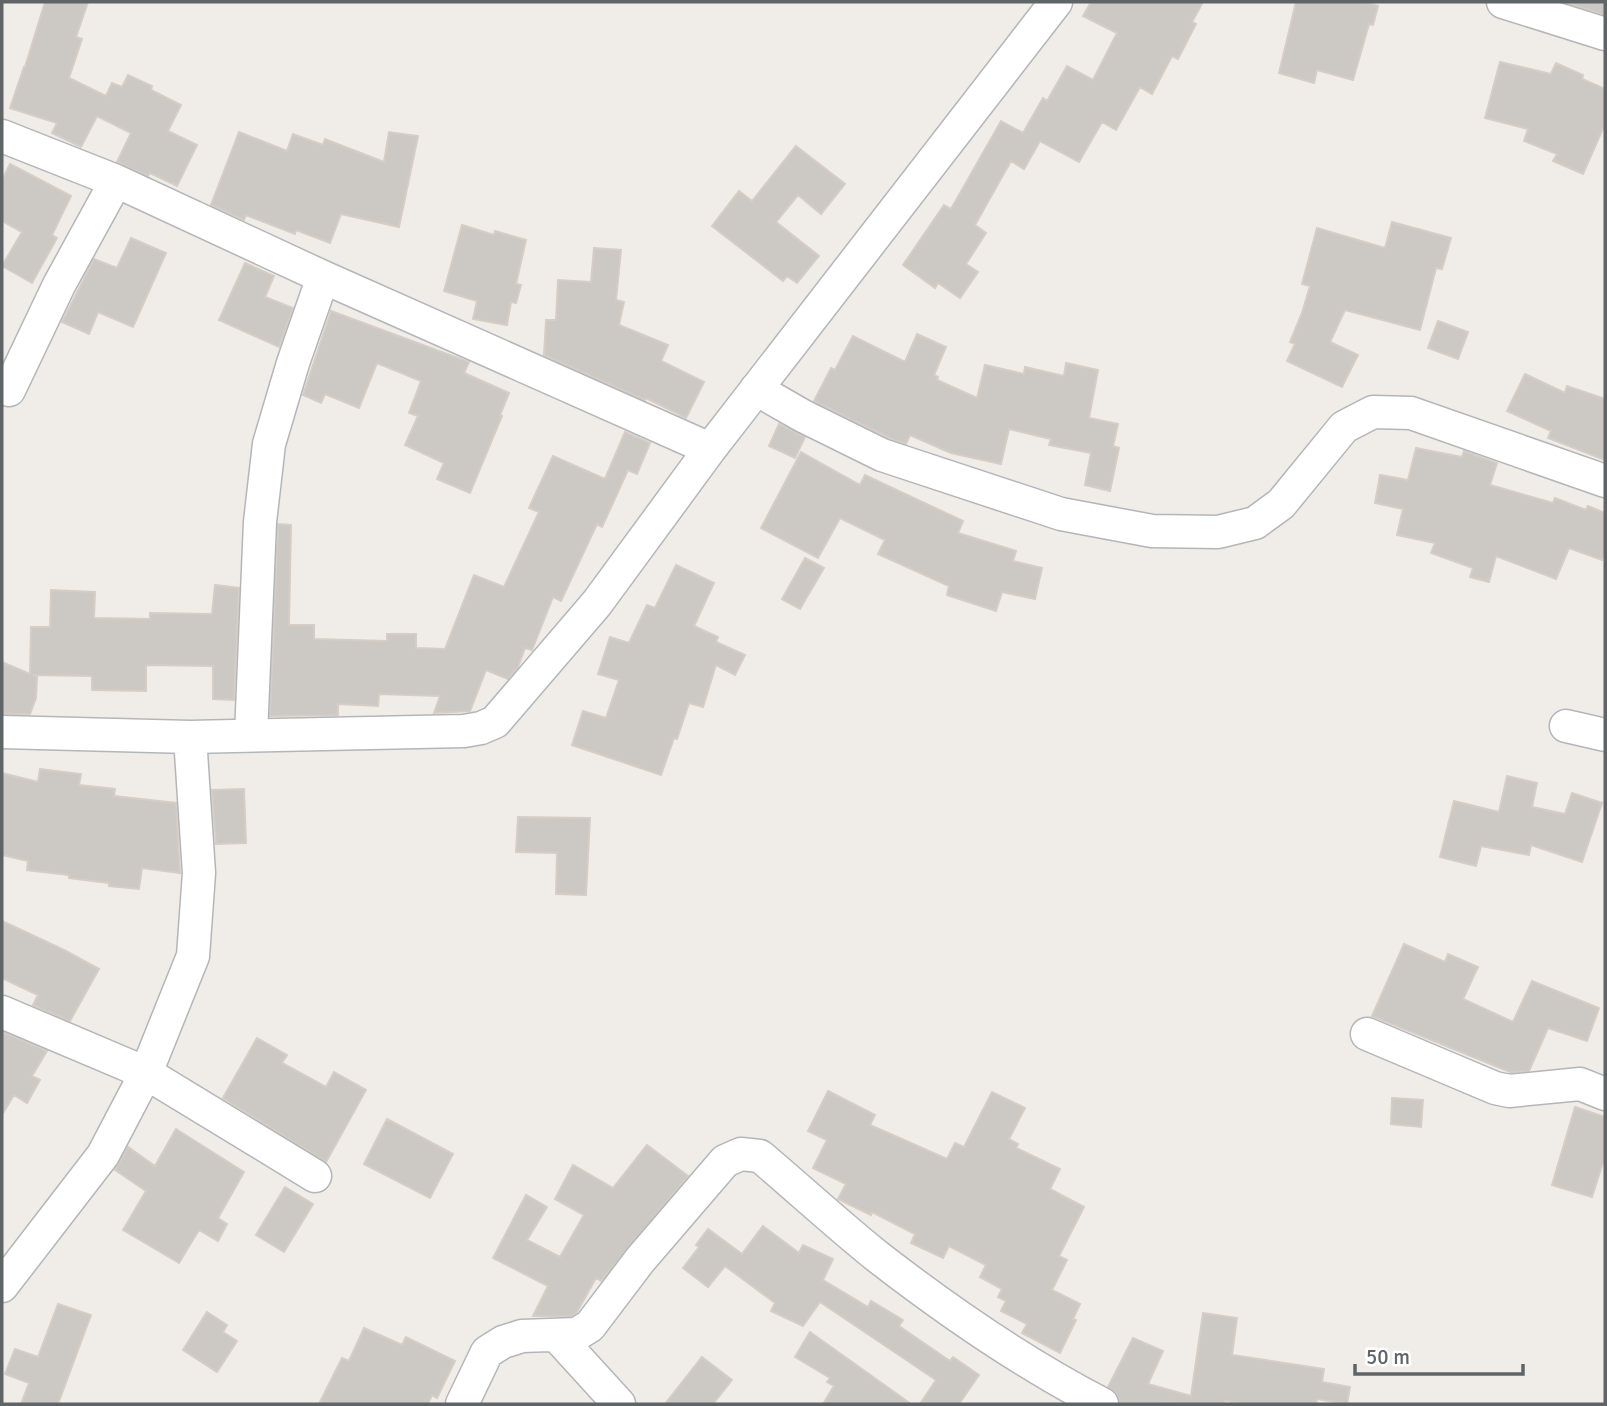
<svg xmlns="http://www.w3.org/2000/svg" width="1607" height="1406" font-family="Signika,sans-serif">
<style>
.building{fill:#ccc8c4;stroke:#d5cdc6;stroke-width:2}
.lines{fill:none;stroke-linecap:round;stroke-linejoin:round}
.minor-casing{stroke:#b3b6b9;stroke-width:35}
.minor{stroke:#fff;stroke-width:32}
</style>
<rect width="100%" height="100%" fill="#f0ede8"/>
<path class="building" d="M45,2H88L76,37L82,39L69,78L106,96L112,83L122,87L128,75L152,86L151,90L181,105L168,131L197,145L177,186L150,173L148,176L117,162L131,133L97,116L81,147L52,133L57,123L10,108L24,67H25Z
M1091,2H1203L1192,22L1196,24L1178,59L1172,56L1152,94L1140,87L1116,130L1102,122L1079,162L1040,141L1024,169L1011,161L975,225L986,233L966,264L978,272L960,298L938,283L935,288L903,265L944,205L951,209L1001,121L1023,133L1043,98L1047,101L1067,66L1093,80L1117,33L1083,16Z
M1296,2H1363L1378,6L1373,25L1369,24L1353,80L1317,70L1314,83L1279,73Z
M1564,2H1605V15Z
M1500,62L1551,74L1556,63L1583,75L1582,79L1605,89V124L1583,174L1553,161L1557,154L1524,141L1528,129L1485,118Z
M239,132L287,151L293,134L323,145L325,139L384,162L389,132L418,136L399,227L341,214L330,243L296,230L295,234L246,215L244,220L211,205Z
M796,146L845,184L821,214L798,195L776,222L819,256L797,283L787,276L783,281L712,226L739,191L752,201Z
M10,164L71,196L52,235L57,238L32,283L2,266L22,232L2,221V180Z
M1392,222L1451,238L1442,269L1436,268L1420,330L1345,310L1330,342L1358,355L1342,387L1287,361L1295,344L1290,342L1302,313L1310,286L1302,284L1317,228L1385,248Z
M462,225L494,235L495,231L526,240L516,284L521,285L516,303L511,302L507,325L473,319L477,301L444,291Z
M131,238L166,253L133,327L98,312L89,334L62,322L94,259L117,268Z
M594,248L621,250L616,300L624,302L619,325L668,345L661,361L704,382L686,418L646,398L645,400L544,355L546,320H556L558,280L591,282Z
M245,263L274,276L265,297L293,308L279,347L219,320Z
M331,311L469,362L464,373L509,393L500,415L502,416L470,493L437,479L444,463L405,445L418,416L409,413L421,381L377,363L359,408L325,394L321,403L303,395Z
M1438,321L1468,332L1458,359L1428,348Z
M917,334L946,347L934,375L938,377L937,380L977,398L985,365L1024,374L1025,367L1064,376L1066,363L1098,370L1089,418L1118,424L1113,446L1119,448L1110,491L1085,485L1091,453L1049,445L1051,439L1009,429L1001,464L951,453L910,435L906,444L894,440L814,401L831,368L835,370L853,336L905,362Z
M1525,374L1565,393L1567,386L1605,399V460L1548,438L1551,431L1507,411Z
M779,424L805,437L795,458L769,446Z
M625,432L650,443L637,474L628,470L602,527L597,524L561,601L553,597L532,650L525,648L518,667L508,679L486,670L470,711L434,713L440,696L379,694L378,706L338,704V715L270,716L278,524L291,525L289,625H314V639L387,641V634H416V648L445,649L474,575L504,587L539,512L529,508L553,456L605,479Z
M1416,448L1462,457L1464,451L1497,463L1490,485L1553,503L1555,498L1586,510L1588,506L1605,513V550L1602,560L1569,548L1556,579L1496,556L1489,582L1470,577L1473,568L1431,553L1435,543L1397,535L1403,509L1375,503L1380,475L1408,480Z
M801,452L860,485L865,475L963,521L958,533L1016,551L1013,561L1042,568L1035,599L1002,592L996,611L947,595L949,586L878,554L885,540L840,518L818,558L761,528Z
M805,558L824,568L800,609L782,599Z
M676,565L714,583L694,626L718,637L716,642L745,655L735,675L716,665L703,707L689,703L677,739L674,738L661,775L572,745L583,711L606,718L619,680L598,674L610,637L629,643L647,605L655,608Z
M215,585L239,588L234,700L213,699V666L146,665V691L92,690V676L33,675L37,677L36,698L30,714H2V662L30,674L31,627H50L51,590L95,592L94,618L150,619V613L212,614Z
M40,769L81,774L79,785L115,789L114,796L176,803L180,873L142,868L139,889L109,886V883L69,878V875L27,870L28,861L2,855V773L38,782Z
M1507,776L1537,783L1532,807L1565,814L1572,793L1602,803L1582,862L1531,845L1529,855L1481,846L1476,866L1440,857L1454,801L1499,812Z
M244,789L246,843L216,844L212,790Z
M518,817L590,818L586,895L556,894L557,853L516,852Z
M2,921L64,950L99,969L70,1021L33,1005L38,995L2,978Z
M1404,944L1445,962L1448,954L1478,967L1463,999L1513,1022L1532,981L1599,1008L1587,1041L1548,1028L1529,1071L1510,1072L1372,1016Z
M2,1032L47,1051L32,1076L40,1080L27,1103L14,1095L2,1115Z
M257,1038L287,1055L282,1063L326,1087L334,1072L366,1090L326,1162L223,1098Z
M828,1091L875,1115L870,1125L947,1159L955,1143L964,1147L992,1092L1025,1108L1009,1139L1018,1144L1016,1148L1060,1169L1050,1189L1084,1207L1059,1256L1067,1260L1052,1290L1080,1304L1073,1319L1076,1320L1060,1353L1022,1333L1027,1324L1001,1311L1006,1301L998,1297L1002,1289L980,1277L986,1265L949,1246L943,1258L911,1243L915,1234L872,1212L871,1215L838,1199L846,1184L813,1168L827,1140L808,1131Z
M1392,1098L1423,1100L1421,1127L1391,1124Z
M1575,1107L1605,1117V1156L1592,1197L1552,1185Z
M387,1119L453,1154L430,1198L364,1164Z
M176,1129L244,1172L218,1218L227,1224L218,1241L199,1230L179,1263L123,1230L146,1191L115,1170L128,1147L155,1166Z
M647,1145L688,1176L601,1281L596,1278L577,1312L571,1316H533L548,1286L493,1258L526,1195L547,1207L527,1240L560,1257L584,1215L555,1199L573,1165L613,1188Z
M285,1187L313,1204L284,1252L256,1235Z
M763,1226L799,1253L803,1245L833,1259L823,1280L868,1307L871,1301L903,1320L899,1326L950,1361L953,1357L979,1375L959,1404H920L936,1380L820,1302L803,1326L771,1311L775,1303L725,1266L708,1287L683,1268L699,1247L696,1245L708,1229L742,1254Z
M58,1304L91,1315L81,1342L58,1404H21L29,1383L5,1374L15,1349L38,1357Z
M207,1312L227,1325L223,1332L237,1341L217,1372L183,1350Z
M1203,1313L1237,1318L1232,1355L1324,1369L1322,1382L1350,1387L1347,1404L1317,1399L1316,1404H1244L1225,1401V1404L1120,1403L1117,1394L1108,1387L1133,1338L1163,1351L1148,1384L1191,1396Z
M364,1328L402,1345L406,1337L455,1361L437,1398L432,1395L428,1404H319L342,1358L349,1361Z
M810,1332L911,1404H823L834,1386L827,1382L830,1378L795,1357Z
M702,1357L732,1380L713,1404H665Z"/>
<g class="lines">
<defs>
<path id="minor" d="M1503,2L1605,34
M2,136L116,181L323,277L710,449
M756,389L803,416L882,455L1061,514L1152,531L1218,532L1255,523L1281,504L1344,427L1373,412L1411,413L1605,481
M9,390L59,285L116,181
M1566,726L1605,735
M2,732L190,737L464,731L481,728L495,722L597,603L710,449L1056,2
M251,735L260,522L269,444L293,363L323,277
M2,1012L146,1073L315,1176
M1367,1034L1495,1088L1509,1091L1580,1084L1605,1094
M2,1286L103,1155L146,1073L193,956L199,873L190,737
M557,1336L619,1404
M462,1404L487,1352L503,1342L522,1336L577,1334L590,1326L640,1260L725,1161L741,1154L760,1156C799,1189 838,1225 878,1257C949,1312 1023,1363 1102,1404"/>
</defs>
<use href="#minor" class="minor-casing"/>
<use href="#minor" class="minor"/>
</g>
<rect width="1607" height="1406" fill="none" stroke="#5f6467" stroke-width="7"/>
<path d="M1355 1364v10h168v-10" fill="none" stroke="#5f6467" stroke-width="3.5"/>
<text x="1366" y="1364" font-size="21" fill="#5f6467" stroke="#ffffff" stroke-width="5" paint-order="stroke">50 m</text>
</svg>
